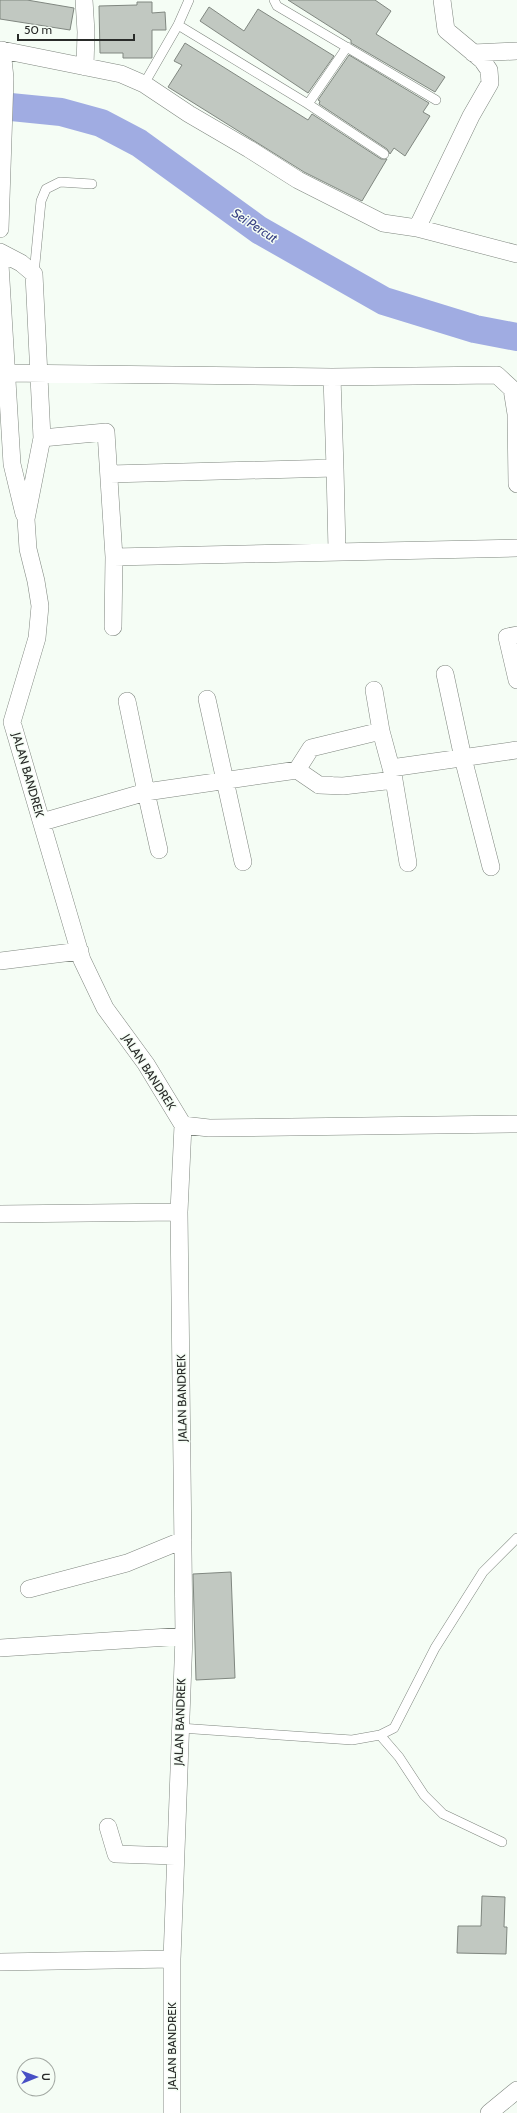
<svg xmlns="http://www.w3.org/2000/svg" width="517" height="2113" font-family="Cabin,sans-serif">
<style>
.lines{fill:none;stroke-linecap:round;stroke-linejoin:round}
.river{stroke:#a0ace2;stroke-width:28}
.building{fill:#c1c8c1;stroke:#808780}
.lane-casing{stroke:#7f867f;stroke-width:10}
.street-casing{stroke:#7f867f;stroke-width:18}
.lane{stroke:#fff;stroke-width:9}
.street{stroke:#fff;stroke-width:17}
.labels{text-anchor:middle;stroke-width:3;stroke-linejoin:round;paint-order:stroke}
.street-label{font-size:12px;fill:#292b29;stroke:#f5fdf5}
.water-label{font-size:13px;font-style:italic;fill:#3a4385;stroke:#f5fdf5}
</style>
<rect width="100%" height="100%" fill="#f5fdf5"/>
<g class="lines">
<path class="river" d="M0,106L61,112L101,123L139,143L259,230L384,301L475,329L517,337"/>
</g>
<path class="building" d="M0,0H27L74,8L70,30L0,19Z
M288,0H375L391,11L376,34L445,77L435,92L351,43V40Z
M137,2H152V13L165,12L166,30H152V58H123V53H100L99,6L137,5Z
M209,7L244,31L258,9L334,56L308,93L200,21Z
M185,43L308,120L312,114L381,159H387L362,201L304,172L168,87L182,65L174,61Z
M349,55L429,103L423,112L430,116L405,156L394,148L390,154L387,149L319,104L320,101L318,100Z
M231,1572L235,1678L196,1680L193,1574Z
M482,1896L505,1897L504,1927H507L506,1954L457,1953L458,1926H481Z"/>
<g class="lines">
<defs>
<path id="lane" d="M274,0L277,6L436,100
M178,25L308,104L384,154
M144,84L178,25L189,0
M308,104L347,47
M34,274L41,201L46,189L60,182L92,184
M180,1728L352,1740L380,1735L394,1728L435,1648L483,1572L517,1538
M380,1735L399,1757L424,1795L443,1814L502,1842"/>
<path id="street" d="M84,0L86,32L85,67
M0,50H2L5,78L0,229
M2,50L121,74L144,84L189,114L249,149L298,180L383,223L417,228L471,116L490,83L489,70L482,60L446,30L442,0
M473,53L517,51
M417,228L517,254
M0,252L21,263L34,274L42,438L26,519L28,549L36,581L40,606L37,638L12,722
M0,264L12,464L24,514
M6,373L332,377L497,375L512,389L516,414L517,484
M42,438L106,432L114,557L113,627
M335,468L337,550
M110,474L335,468L332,377
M114,557L517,548
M517,635L507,637L517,680
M445,674L463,758L491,867
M207,699L243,862
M12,722L82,960L105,1008L146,1064L183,1125L179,1212L184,1636L172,1959V2113
M381,731L394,779
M391,768L517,750
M297,770L311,748L381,731L374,690
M330,785H319L343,786L394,780L408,863
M42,822L146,792L127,701
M159,850L146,792L297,770L319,785
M0,961L80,951
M183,1125L209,1128L517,1124
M0,1214L179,1212
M29,1589L127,1563L183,1540
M0,1648L184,1636
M108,1827L116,1854L175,1856
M0,1962L172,1959
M489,2113L517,2090"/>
</defs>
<use href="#lane" class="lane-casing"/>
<use href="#street" class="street-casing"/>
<use href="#lane" class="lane"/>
<use href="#street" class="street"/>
</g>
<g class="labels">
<g class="street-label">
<text transform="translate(28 775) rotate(74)" y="4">JALAN BANDREK</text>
<text transform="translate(149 1072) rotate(57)" y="4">JALAN BANDREK</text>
<text transform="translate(182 1398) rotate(-91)" y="4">JALAN BANDREK</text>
<text transform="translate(180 1722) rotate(-88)" y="4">JALAN BANDREK</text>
<text transform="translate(172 2046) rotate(-90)" y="4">JALAN BANDREK</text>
</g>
<g class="water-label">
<text transform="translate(255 225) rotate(33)" y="5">Sei Percut</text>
</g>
</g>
<g transform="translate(36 2077) rotate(89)"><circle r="19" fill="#f5fdf5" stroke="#a3a9a3"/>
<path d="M0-3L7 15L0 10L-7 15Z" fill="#4850c5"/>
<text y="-6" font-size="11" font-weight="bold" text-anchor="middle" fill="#292b29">U</text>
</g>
<path d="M18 34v6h116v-6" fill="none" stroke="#292b29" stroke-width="2"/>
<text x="24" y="34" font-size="12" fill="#292b29" stroke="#f5fdf5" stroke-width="3" paint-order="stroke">50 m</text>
</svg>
